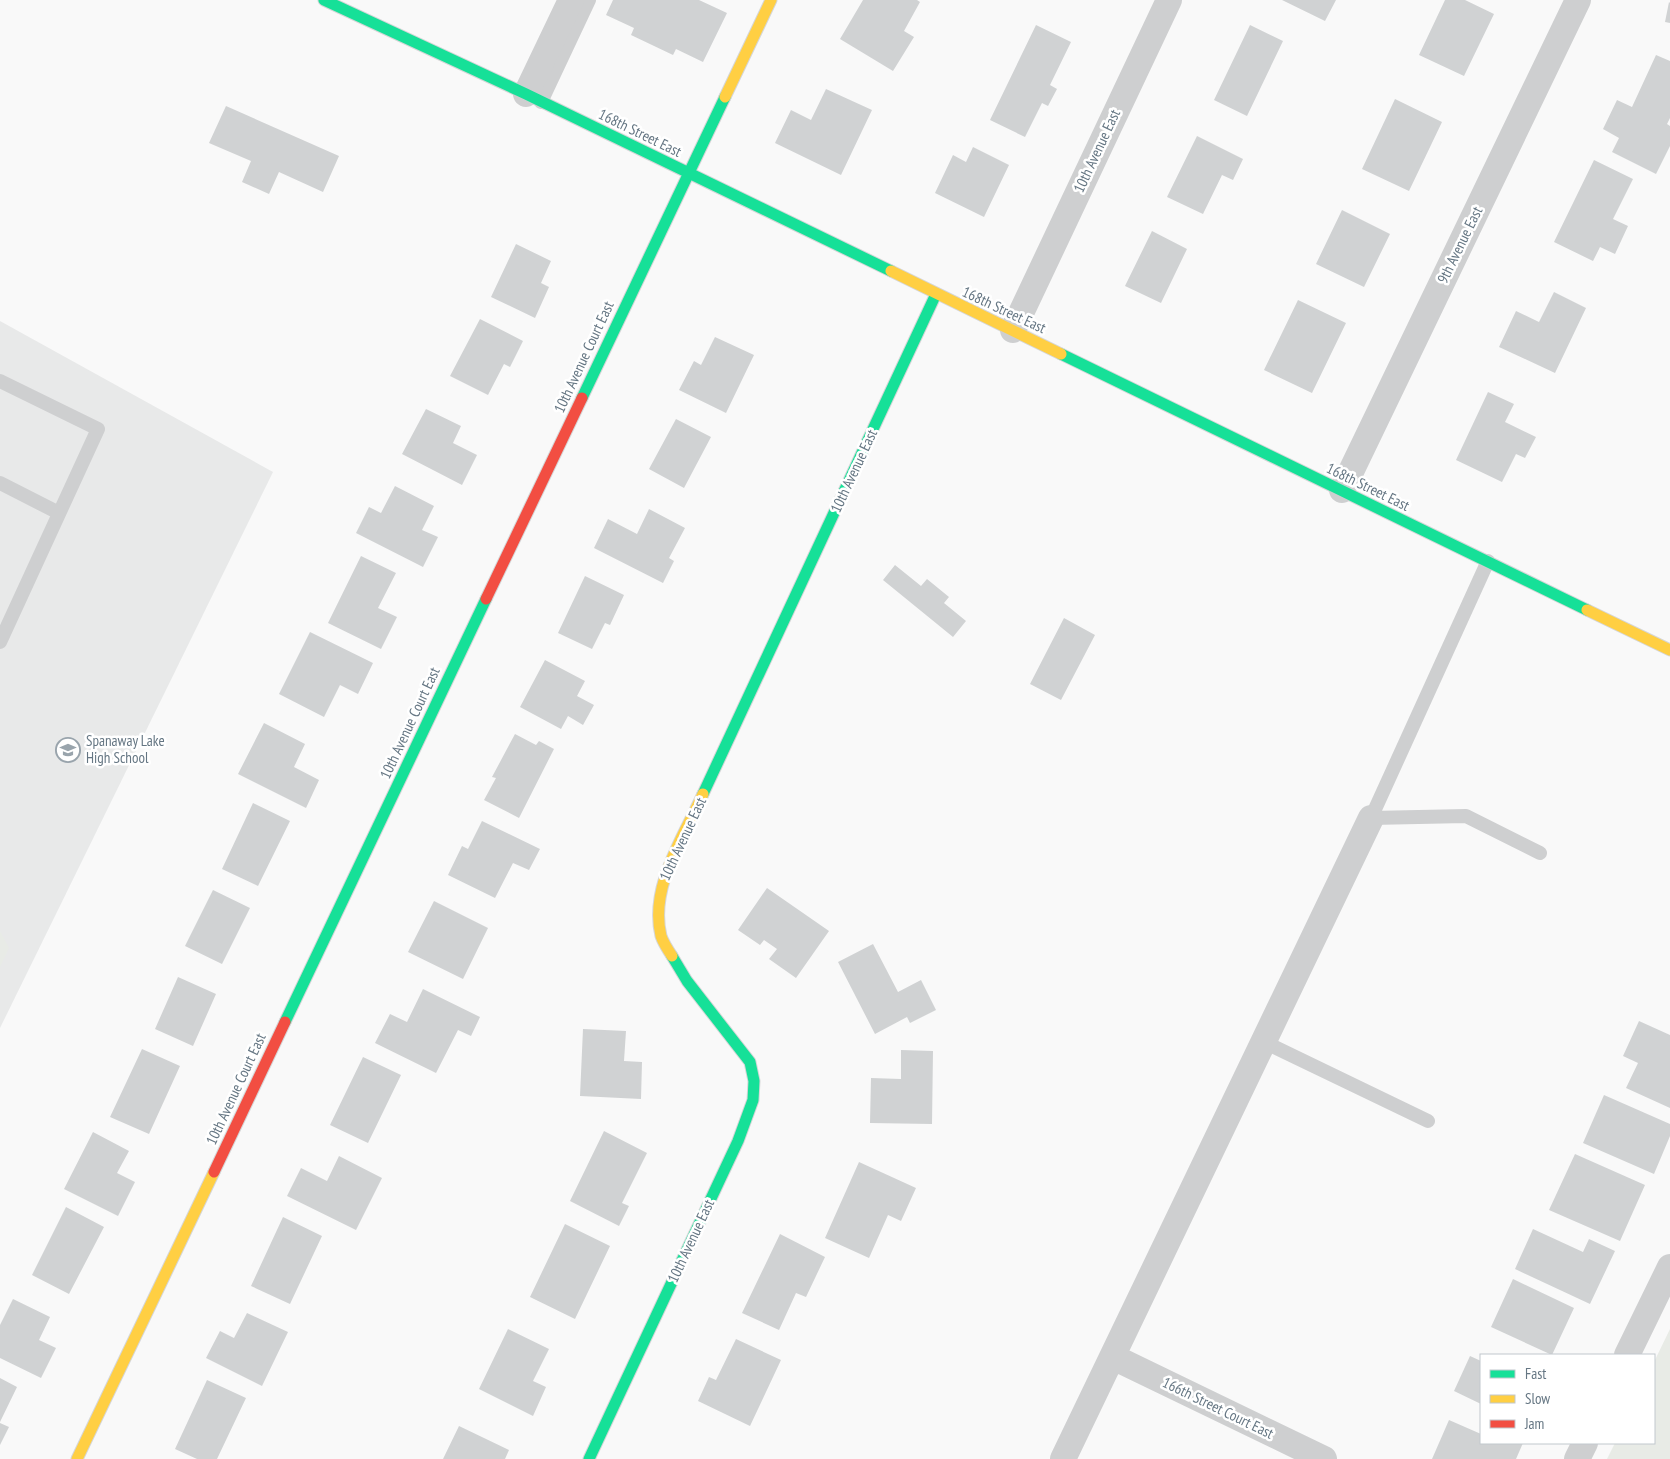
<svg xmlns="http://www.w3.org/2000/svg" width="1670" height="1459" font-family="'PT Sans Narrow',sans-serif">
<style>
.built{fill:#e8e9e9}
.green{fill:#e8ebe6}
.building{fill:#d0d2d3}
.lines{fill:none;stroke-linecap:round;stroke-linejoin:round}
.fast-casing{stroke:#d5d6d7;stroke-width:13}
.slow-casing{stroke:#d5d6d7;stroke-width:13}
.jam-casing{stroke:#d5d6d7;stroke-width:13}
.lane{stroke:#cecfd0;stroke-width:14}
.street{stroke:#cecfd0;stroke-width:26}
.fast{stroke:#16e098;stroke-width:11}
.slow{stroke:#ffcf43;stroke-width:11}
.jam{stroke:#f24e42;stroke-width:11}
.labels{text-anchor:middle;stroke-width:5;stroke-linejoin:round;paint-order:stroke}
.street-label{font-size:15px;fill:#657683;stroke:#fff}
.poi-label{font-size:15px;fill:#657683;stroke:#fff;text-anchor:start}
</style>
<rect width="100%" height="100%" fill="#f9f9f9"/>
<path class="built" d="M0,321L273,472L0,1028Z"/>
<path class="green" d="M0,931L9,948L0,967Z
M1670,1329V1459H1607L1615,1443H1654V1362Z"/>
<path class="building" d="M613,0H699L727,13L703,62L676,49L673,55L631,35L634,28L606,15Z
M863,0H917L920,2L904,31L914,37L893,71L840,39Z
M1282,0H1336L1325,21Z
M1445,0H1465L1494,14L1464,76L1419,55Z
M1669,2L1670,3V23L1665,22Z
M1036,25L1071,42L1050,85L1057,89L1048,106L1042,103L1025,137L990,120Z
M1250,25L1283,41L1247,116L1214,100Z
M1656,55L1670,61V118L1667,124L1670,126V146L1656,174L1612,152L1619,138L1603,129L1617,100L1632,107Z
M826,89L872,110L841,175L775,143L791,110L811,120Z
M1395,99L1442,122L1409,191L1362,169Z
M226,106L339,156L323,192L279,172L269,194L242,182L251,161L209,143Z
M1197,136L1243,159L1233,180L1222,175L1203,214L1167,197Z
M973,147L1009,165L984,217L935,193L953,155L966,162Z
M1594,160L1633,179L1613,219L1628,226L1615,254L1600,247L1593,261L1554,242Z
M1342,210L1390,234L1364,287L1316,264Z
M1152,231L1187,249L1161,303L1125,286Z
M516,244L551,261L541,283L549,287L535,318L491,297Z
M1554,292L1586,308L1555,373L1499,347L1516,311L1539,322Z
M1298,300L1346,323L1312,393L1264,370Z
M480,319L523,341L510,367L504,364L488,395L450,376Z
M715,337L754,355L726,413L679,390L694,361L701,365Z
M1488,392L1514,404L1505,422L1536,437L1525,458L1516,454L1502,482L1456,460Z
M426,409L461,426L453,443L477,455L462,485L402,454Z
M676,419L711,437L684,488L649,469Z
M395,486L434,506L422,530L438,537L423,567L356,533L369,507L381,513Z
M649,509L685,528L669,558L674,561L663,583L594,548L608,519L637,534Z
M361,556L396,573L378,608L397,617L381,649L328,623Z
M895,565L921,586L927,579L949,597L944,603L966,621L953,637L883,580Z
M585,576L624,595L610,625L605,623L592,649L558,633Z
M1064,618L1095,635L1061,700L1030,684Z
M310,632L373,663L358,694L340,685L324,717L279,694Z
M545,660L585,681L577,696L594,705L583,725L568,716L561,729L520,707Z
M264,723L305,744L294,767L319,780L306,808L238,774Z
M515,734L536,745L539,741L554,749L519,818L484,800L496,778L492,777Z
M253,803L290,821L258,886L222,869Z
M482,821L540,849L529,870L513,863L495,898L448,875L462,846L468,849Z
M767,888L829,931L796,978L769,959L777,949L764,940L760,945L738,930Z
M213,890L250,908L222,964L185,946Z
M434,901L488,928L463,979L408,952Z
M873,944L898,992L921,980L936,1010L910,1023L907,1017L875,1034L838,962Z
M178,977L216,994L193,1046L155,1029Z
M423,989L480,1017L471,1036L458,1030L436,1073L375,1043L390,1014L407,1022Z
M1639,1021L1670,1035V1108L1626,1088L1638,1063L1623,1056Z
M583,1029L626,1031L624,1061L642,1062L641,1099L580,1096Z
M142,1049L180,1066L149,1134L110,1117Z
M901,1050L933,1051L932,1124L870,1123L871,1078L901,1079Z
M363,1057L401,1075L368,1143L330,1125Z
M1604,1095L1670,1124V1136L1654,1174L1583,1143Z
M604,1131L647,1153L622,1203L629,1206L619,1226L570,1201Z
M93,1132L129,1151L117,1173L135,1182L118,1216L64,1189Z
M1575,1154L1645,1185L1620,1241L1549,1210Z
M339,1156L382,1178L356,1230L287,1196L301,1168L327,1181Z
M859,1162L916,1188L901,1221L888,1215L869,1258L825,1238Z
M66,1207L104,1227L69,1294L32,1275Z
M283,1217L322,1236L290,1304L251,1286Z
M565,1224L610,1246L575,1319L530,1297Z
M1533,1229L1583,1252L1589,1239L1615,1251L1590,1304L1515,1269Z
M780,1234L825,1257L806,1297L796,1293L779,1330L742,1313Z
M1513,1279L1574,1308L1552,1355L1491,1327Z
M13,1299L50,1317L39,1340L56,1348L41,1378L0,1358V1325Z
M247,1313L288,1332L262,1386L206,1358L220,1331L234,1338Z
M508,1329L549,1349L533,1381L546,1387L533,1416L479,1389Z
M736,1339L781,1360L750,1426L698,1401L709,1377L716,1380Z
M1470,1356L1481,1361V1404L1454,1391Z
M0,1378L17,1387L0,1422Z
M207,1380L246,1398L217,1459H197L175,1449Z
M1449,1420L1481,1434V1443H1523L1516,1459H1432Z
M0,1423L9,1427L0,1445Z
M459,1426L509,1450L505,1459H443Z"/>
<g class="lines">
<defs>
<path id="fast" d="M324,0L526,94L891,271
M1061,354L1587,610
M582,398L725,97
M703,794L936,294
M285,1022L486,599
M589,1459L738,1141L753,1100L754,1081L750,1062L687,981L672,956"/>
<path id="slow" d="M725,97L771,0
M891,271L1061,354
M1587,610L1670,650
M672,956C668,950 663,942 661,936C649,887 684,836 703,794
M77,1459L214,1172"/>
<path id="jam" d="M486,599L582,398
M214,1172L285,1022"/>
</defs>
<use href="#fast" class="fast-casing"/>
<use href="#slow" class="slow-casing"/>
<use href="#jam" class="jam-casing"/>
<path class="lane" d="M541,102L589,0
M0,381L98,429L0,642
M0,483L59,513
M1488,561L1371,818L1466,816L1540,853
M1264,1042L1428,1121"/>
<path class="street" d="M526,94L571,0
M1013,330L1169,0
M1342,490L1578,0
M1627,1355L1670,1267
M1113,1357L1324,1459
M1063,1459L1371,818
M1577,1459L1585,1443"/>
<use href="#fast" class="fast"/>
<use href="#slow" class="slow"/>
<use href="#jam" class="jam"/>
</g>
<defs>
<symbol id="school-ring" viewBox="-11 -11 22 22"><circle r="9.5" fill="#fff" stroke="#99a4ac" stroke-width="1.5"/><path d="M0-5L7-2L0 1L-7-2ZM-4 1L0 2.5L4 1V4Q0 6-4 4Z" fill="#99a4ac"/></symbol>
</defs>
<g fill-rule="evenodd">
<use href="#school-ring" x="54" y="736" width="28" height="28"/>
</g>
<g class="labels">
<g class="street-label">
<text transform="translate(640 133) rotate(26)" y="5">168th Street East</text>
<text transform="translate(1097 151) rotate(-65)" y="5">10th Avenue East</text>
<text transform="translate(1460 245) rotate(-64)" y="5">9th Avenue East</text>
<text transform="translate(1004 310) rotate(25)" y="5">168th Street East</text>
<text transform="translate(584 357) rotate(-65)" y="5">10th Avenue Court East</text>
<text transform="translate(854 471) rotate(-65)" y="5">10th Avenue East</text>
<text transform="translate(1368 487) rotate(26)" y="5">168th Street East</text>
<text transform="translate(410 723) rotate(-65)" y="5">10th Avenue Court East</text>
<text transform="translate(683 839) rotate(-65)" y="5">10th Avenue East</text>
<text transform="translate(236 1089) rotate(-65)" y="5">10th Avenue Court East</text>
<text transform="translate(691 1241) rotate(-65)" y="5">10th Avenue East</text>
<text transform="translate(1218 1408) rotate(26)" y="5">166th Street Court East</text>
</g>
<g class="poi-label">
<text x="86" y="746">Spanaway Lake<tspan x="86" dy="17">High School</tspan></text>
</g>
</g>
<rect x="1480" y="1354" width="175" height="90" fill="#ffffff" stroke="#c1c8cd"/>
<rect x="1490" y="1370" width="25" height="8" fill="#16e098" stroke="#c1c8cd"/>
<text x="1525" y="1379" font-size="15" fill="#657683">Fast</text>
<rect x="1490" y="1395" width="25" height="8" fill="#ffcf43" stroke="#c1c8cd"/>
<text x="1525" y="1404" font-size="15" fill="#657683">Slow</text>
<rect x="1490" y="1420" width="25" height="8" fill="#f24e42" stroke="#c1c8cd"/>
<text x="1525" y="1429" font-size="15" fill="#657683">Jam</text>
</svg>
